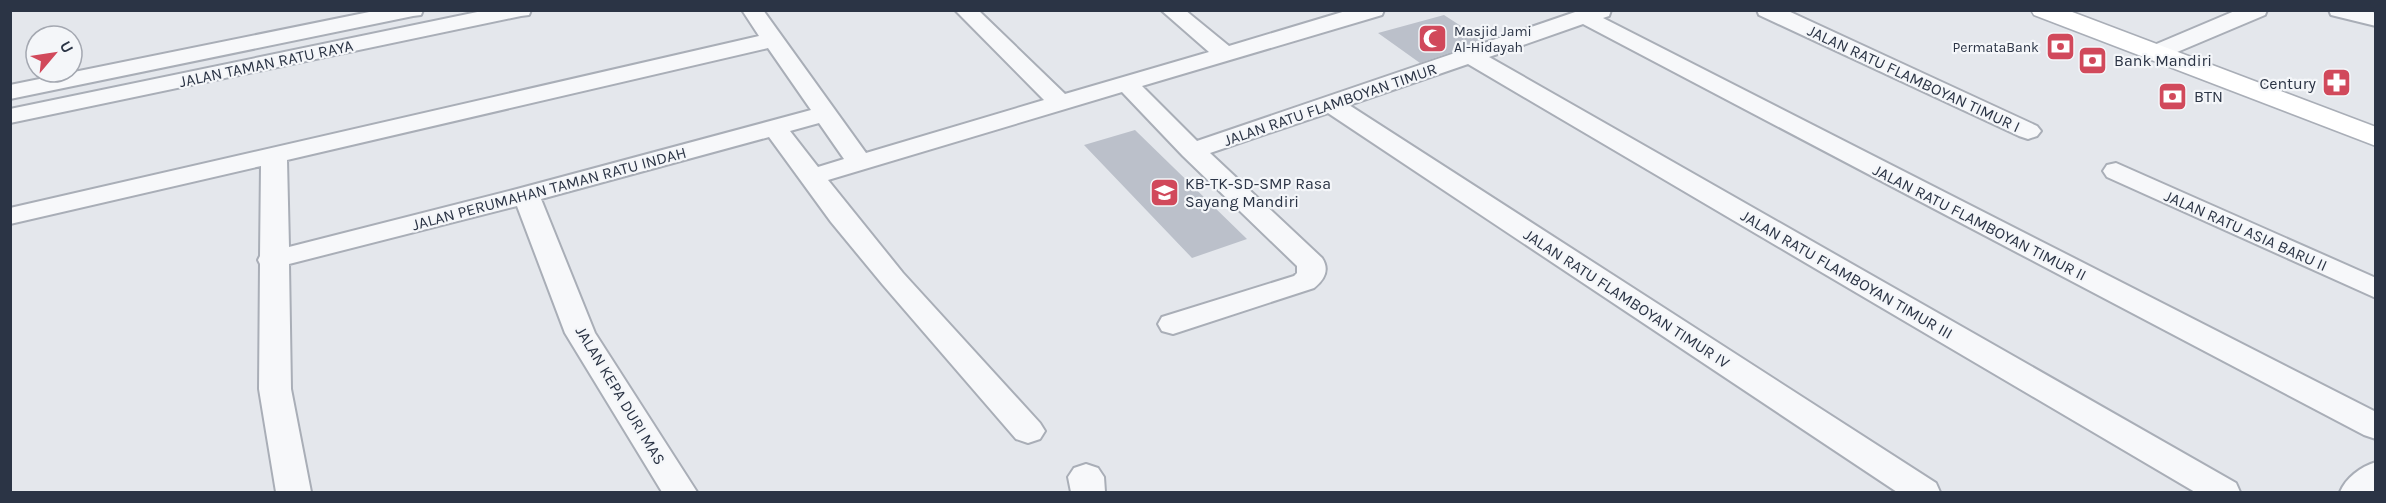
<svg xmlns="http://www.w3.org/2000/svg" width="2386" height="503" font-family="Karla,sans-serif">
<style>
.building{fill:#bbc0ca}
.lines{fill:none;stroke-linecap:round;stroke-linejoin:round}
.street-casing{stroke:#a9aeb7;stroke-width:4}
.secondary-casing{stroke:#a9aeb7;stroke-width:3}
.street{fill:#f7f8fa;fill-rule:evenodd}
.secondary{fill:#fff;fill-rule:evenodd}
.labels{text-anchor:middle;stroke-width:4.5;stroke-linejoin:round;paint-order:stroke}
.far-poi-label{font-size:14px;fill:#2b3445;stroke:#f4f6f9;text-anchor:start}
.poi-label{font-size:16px;fill:#2b3445;stroke:#f4f6f9;text-anchor:start}
.street-label{font-size:16px;fill:#2b3445;stroke:#f4f6f9}
</style>
<rect width="100%" height="100%" fill="#e4e7ec"/>
<path class="building" d="M1444,15L1484,41L1420,63L1378,33Z
M1135,130L1247,239L1192,258L1084,145Z"/>
<g class="lines">
<defs>
<path id="street" d="M379,10H423L421,15L413,16L10,99V85Z
M487,10H531L529,15L521,16L10,123V109Z
M742,10H763L866,153L1044,100L955,10H978L1065,94L1209,52L1161,10H1185L1229,46L1349,10H1384L1382,15L1142,86L1197,141L1581,10H1611L1609,16L1603,18L2376,412V439L2364,435L1583,24L1489,57L2236,483L2240,492H2195L1468,64L1349,105L1936,483L1940,492H1897L1328,113L1210,153L1322,258C1330,270 1324,280 1314,288L1173,334L1162,331L1158,324L1162,317L1294,276L1297,273V266L1183,156L1122,92L828,180L903,273L1040,423L1045,431L1040,439L1028,443L1016,439L883,285L831,222L769,137L541,199L595,333L697,492H662L565,333L517,206L289,264L291,389L311,492H276L259,389L260,264L258,260L260,256L261,166L10,224V208L759,36ZM768,48L811,110L517,189L289,247L287,160ZM819,123L844,159L818,167L790,131Z
M1757,10H1786L2037,126L2041,131L2037,136L2028,139L2019,136L1759,15Z
M2237,10H2267L2265,15L2163,58L2155,60L2147,58L2144,53L2147,48Z
M2329,10H2366L2376,13V26L2331,15Z
M2116,163L2376,278V298L2107,177L2103,171L2107,165Z
M2376,462V492H2340C2346,478 2360,467 2376,462Z
M1086,464L1098,468L1104,477L1105,492H1071L1068,477L1074,468Z"/>
<path id="secondary" d="M2031,10H2067L2376,127V146L2034,15Z"/>
</defs>
<use href="#street" class="street-casing"/>
<use href="#secondary" class="secondary-casing"/>
<use href="#street" class="street"/>
<use href="#secondary" class="secondary"/>
</g>
<defs>
<symbol id="mosque-square" viewBox="-11 -11 22 22"><rect x="-9" y="-9" width="18" height="18" rx="4" fill="#d1495b" stroke="#f4f6f9"/><path d="M3.5-4.9A6 6 0 1 0 3.5 4.9A5 5 0 1 1 3.5-4.9Z" fill="#fff"/></symbol>
<symbol id="bank-square" viewBox="-11 -11 22 22"><rect x="-9" y="-9" width="18" height="18" rx="4" fill="#d1495b" stroke="#f4f6f9"/><path d="M-6-4H6V4H-6ZM0-2.3a2.3 2.3 0 1 0 0 4.6a2.3 2.3 0 1 0 0-4.6Z" fill="#fff"/></symbol>
<symbol id="pharmacy-square" viewBox="-11 -11 22 22"><rect x="-9" y="-9" width="18" height="18" rx="4" fill="#d1495b" stroke="#f4f6f9"/><path d="M-2-6h4v4h4v4h-4v4h-4v-4h-4v-4h4Z" fill="#fff"/></symbol>
<symbol id="school-square" viewBox="-11 -11 22 22"><rect x="-9" y="-9" width="18" height="18" rx="4" fill="#d1495b" stroke="#f4f6f9"/><path d="M0-5L7-2L0 1L-7-2ZM-4 1L0 2.5L4 1V4Q0 6-4 4Z" fill="#fff"/></symbol>
</defs>
<g fill-rule="evenodd">
<use href="#mosque-square" x="1416" y="22" width="33" height="33"/>
<use href="#bank-square" x="2044" y="30" width="33" height="33"/>
<use href="#bank-square" x="2076" y="44" width="33" height="33"/>
<use href="#pharmacy-square" x="2320" y="66" width="33" height="33"/>
<use href="#bank-square" x="2156" y="80" width="33" height="33"/>
<use href="#school-square" x="1148" y="176" width="33" height="33"/>
</g>
<g class="labels">
<g class="far-poi-label">
<text x="1454" y="36">Masjid Jami<tspan x="1454" dy="16">Al-Hidayah</tspan></text>
<text x="2039" y="52" text-anchor="end">PermataBank</text>
</g>
<g class="poi-label">
<text x="2114" y="66">Bank Mandiri</text>
<text x="2316" y="89" text-anchor="end">Century</text>
<text x="2194" y="102">BTN</text>
<text x="1185" y="189">KB-TK-SD-SMP Rasa<tspan x="1185" dy="18">Sayang Mandiri</tspan></text>
</g>
<g class="street-label">
<text transform="translate(266 63) rotate(-12)" y="6">JALAN TAMAN RATU RAYA</text>
<text transform="translate(1914 78) rotate(25)" y="6">JALAN RATU FLAMBOYAN TIMUR I</text>
<text transform="translate(1330 104) rotate(-19)" y="6">JALAN RATU FLAMBOYAN TIMUR</text>
<text transform="translate(549 188) rotate(-15)" y="6">JALAN PERUMAHAN TAMAN RATU INDAH</text>
<text transform="translate(1980 222) rotate(27)" y="6">JALAN RATU FLAMBOYAN TIMUR II</text>
<text transform="translate(2246 230) rotate(24)" y="6">JALAN RATU ASIA BARU II</text>
<text transform="translate(1847 274) rotate(30)" y="6">JALAN RATU FLAMBOYAN TIMUR III</text>
<text transform="translate(1627 298) rotate(33)" y="6">JALAN RATU FLAMBOYAN TIMUR IV</text>
<text transform="translate(621 395) rotate(59)" y="6">JALAN KEPA DURI MAS</text>
</g>
</g>
<rect width="2386" height="503" fill="none" stroke="#2b3445" stroke-width="24"/>
<g transform="translate(54 54) rotate(61)"><circle r="28" fill="#f4f6f9" stroke="#a4a8b1" stroke-width="1.5"/>
<path d="M0-4.5L10 22L0 15L-10 22Z" fill="#d1495b"/>
<text y="-9" font-size="16" font-weight="bold" text-anchor="middle" fill="#2b3445">U</text>
</g>
</svg>
